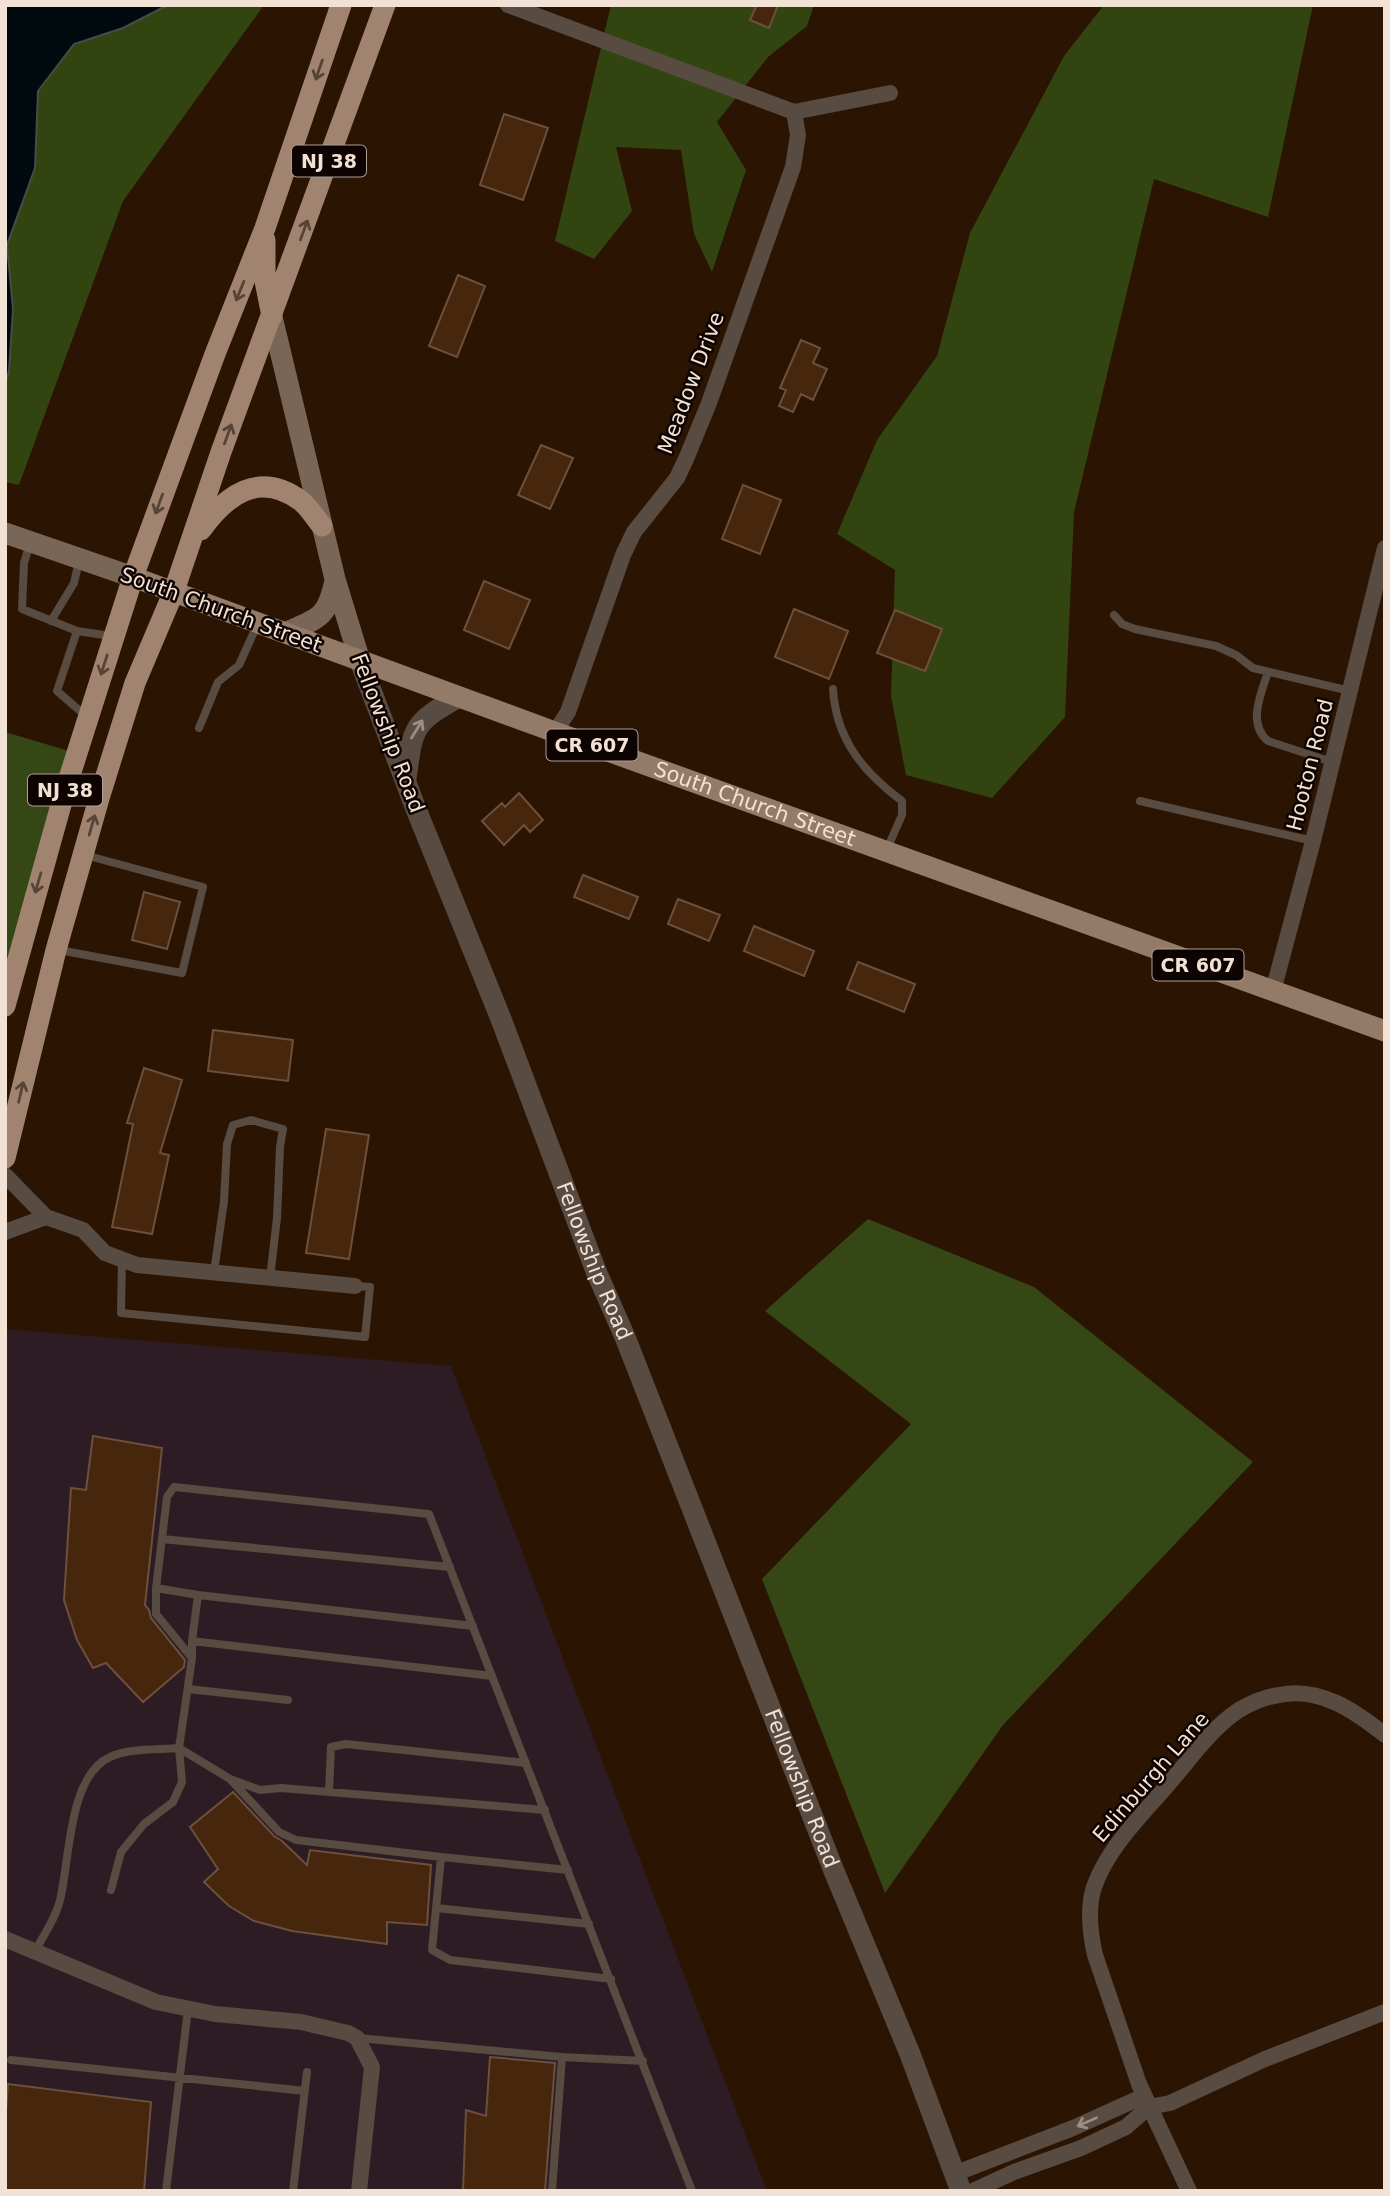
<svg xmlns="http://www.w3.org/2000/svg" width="1390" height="2196" font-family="'DejaVu Sans',sans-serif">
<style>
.commercial{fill:#2d1c24}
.green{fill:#354715}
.forest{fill:#324510}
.water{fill:#010a0e;stroke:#494a4a;stroke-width:2}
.building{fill:#46270d;stroke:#6c503c;stroke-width:2}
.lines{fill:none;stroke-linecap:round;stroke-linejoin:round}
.service{stroke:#574b42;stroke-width:8}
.minor{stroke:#574b42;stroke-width:16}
.tertiary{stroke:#574b42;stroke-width:21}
.secondary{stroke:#7a6657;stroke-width:21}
.primary{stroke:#947b68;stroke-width:21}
.trunk{stroke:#a08470;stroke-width:21}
.oneway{stroke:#564438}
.oneway2{stroke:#9d8e84}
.labels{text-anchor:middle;stroke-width:5;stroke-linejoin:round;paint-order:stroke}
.shield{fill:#0d0401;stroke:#ad9f95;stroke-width:2}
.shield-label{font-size:19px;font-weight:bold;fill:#f2e1d5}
.street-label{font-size:21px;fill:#f2e1d5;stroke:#0d0401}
</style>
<rect width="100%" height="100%" fill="#2c1402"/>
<path class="commercial" d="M5,1329L451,1366L767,2191H5Z"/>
<path class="green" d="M5,732L76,753L5,1006Z
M868,1219L1034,1287L1253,1462L1003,1725L885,1893L762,1579L911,1424L765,1311Z"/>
<path class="forest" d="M5,5H264L123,201L19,485L5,482Z
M611,5H814L807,26L768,57L717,122L746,170L712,272L694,234L681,150L616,147L632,211L594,259L555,241Z
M1104,5H1313L1268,217L1154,179L1074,512L1065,717L992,798L906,775L891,696L895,570L837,534L877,440L937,356L970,233L1064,56Z"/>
<path class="water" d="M5,5H168L123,28L74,44L38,91L35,168L7,245L13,309L9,371L5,385Z"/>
<path class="building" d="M757,5H778L769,28L750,20Z
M504,114L548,128L523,200L480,185Z
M458,275L485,286L457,357L429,346Z
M801,340L820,348L813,363L827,369L813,400L801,394L793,412L779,406L786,390L780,388Z
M541,445L573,458L550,509L518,495Z
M743,485L781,500L760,554L722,539Z
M484,581L530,600L509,649L464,630Z
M794,609L848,631L829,679L775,657Z
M895,610L942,629L925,671L877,653Z
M519,793L543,820L530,832L524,825L504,845L482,821L502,803L505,807Z
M583,875L638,897L629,919L574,897Z
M144,892L180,902L167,949L132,940Z
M678,899L720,915L709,941L668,924Z
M754,926L814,951L804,976L744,951Z
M858,962L915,984L904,1012L847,989Z
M213,1030L293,1040L288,1081L208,1071Z
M144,1068L182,1080L160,1153L169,1155L152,1234L112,1227L133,1124L127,1123Z
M326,1129L369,1135L349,1259L306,1253Z
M93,1436L162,1448L145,1605L149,1610L151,1618L185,1660L184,1667L143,1702L106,1663L93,1668L77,1640L64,1600L71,1488L86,1490Z
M233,1792L274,1836L282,1841L307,1865L310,1850L431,1865L427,1925L387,1922V1944L292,1931L254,1921L229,1906L204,1882L218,1869L190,1827Z
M490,2057L555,2063L545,2191H463L466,2110L486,2116Z
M8,2084L151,2102L144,2191H5V2124Z"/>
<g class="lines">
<path class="service" d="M30,543L24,563L22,609L77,631
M1114,615L1122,624L1135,629L1216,646L1236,655L1253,668L1350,691
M51,621L74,583L79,561
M1268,672C1261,693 1247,724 1268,741L1332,762
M833,689C836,739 863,772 902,801V815L887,849
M87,717L57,691L77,631L111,636
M199,728L218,682L239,665L258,623
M1140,801L1313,841
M59,950L182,973L203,887L85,855
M122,1259L121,1313L365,1337L370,1287L355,1286
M214,1272L224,1201L227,1144L233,1125L251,1120L283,1129L280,1147L277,1218L270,1278
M162,1539L450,1567
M156,1588L198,1595
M192,1641L492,1676
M192,1658V1641L198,1595L473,1626
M188,1689L288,1700
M179,1748L230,1779L279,1832L296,1840L441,1857L432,1950L450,1960L611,1979
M233,1780L260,1790L281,1788L545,1810
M329,1791L331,1747L346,1744L526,1763
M441,1857L568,1870
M111,1890L121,1852L144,1824L173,1802L182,1782L179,1748
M436,1908L589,1924
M34,1953C43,1936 56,1918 60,1900C70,1860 68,1776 110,1757C130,1748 158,1750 179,1748L192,1658L156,1614V1588L167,1497L174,1487L429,1514L692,2191
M358,2038L562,2057L552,2191
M562,2057L643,2061
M11,2060L305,2091
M166,2191L188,2009
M293,2191L307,2072"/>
<path class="minor" d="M508,5L794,112L890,93
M555,732L568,712L623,555L634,532L677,478L686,459L709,403L793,167L798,135L794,112
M1273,991L1313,841L1385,548
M5,1175L46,1217L5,1232
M46,1217L83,1230L105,1253L137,1265L355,1286
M5,1939L156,2002L215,2014L301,2022L348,2033L357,2038L372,2067L359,2191
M954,2174L1073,2128L1135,2100L1149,2107
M973,2191L1014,2172L1081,2148L1126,2127L1149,2107L1170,2103L1265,2059L1385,2012
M1189,2191L1139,2084L1095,1955C1090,1933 1087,1909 1094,1887C1108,1848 1139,1818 1165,1788C1188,1762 1210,1729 1239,1710C1251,1703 1265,1697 1279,1695C1319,1686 1355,1711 1385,1735"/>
<g class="tertiary">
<path id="s1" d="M360,661L416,809L501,1019L596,1271L625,1337L834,1871L910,2054L961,2191"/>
<path d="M406,779C413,727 412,723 459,697"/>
</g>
<path class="secondary" d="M272,317L335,579L360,661
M5,533L133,577
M287,632C320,618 327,617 335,581"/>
<path class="primary" id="s2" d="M133,577L555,732L1385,1031"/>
<path class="trunk" d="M265,240V281L272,316
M201,530C226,495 259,470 301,501C309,507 315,518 322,526
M5,1006L64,794L133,577L215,354L265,228L341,5
M5,1158L56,950L100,795L135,683L174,591L221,452L385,5"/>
</g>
<defs><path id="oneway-shaft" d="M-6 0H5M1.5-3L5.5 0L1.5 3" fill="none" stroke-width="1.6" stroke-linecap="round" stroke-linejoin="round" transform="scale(1.75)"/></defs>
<g class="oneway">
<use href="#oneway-shaft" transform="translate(319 70) rotate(109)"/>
<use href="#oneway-shaft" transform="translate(304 230) rotate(-70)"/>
<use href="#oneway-shaft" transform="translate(240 291) rotate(112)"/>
<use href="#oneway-shaft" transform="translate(228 434) rotate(-70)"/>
<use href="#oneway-shaft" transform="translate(159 504) rotate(110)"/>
<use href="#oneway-shaft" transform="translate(104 665) rotate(108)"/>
<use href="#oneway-shaft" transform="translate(92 825) rotate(-74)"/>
<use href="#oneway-shaft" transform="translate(38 883) rotate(106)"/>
<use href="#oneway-shaft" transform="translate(21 1092) rotate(-77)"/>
</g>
<g class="oneway2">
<use href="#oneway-shaft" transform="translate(417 729) rotate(-58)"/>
<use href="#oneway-shaft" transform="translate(1087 2122) rotate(156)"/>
</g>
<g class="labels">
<g class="shield">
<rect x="292" y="145.5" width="74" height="31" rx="5"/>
<rect x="546.5" y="729.5" width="91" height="31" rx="5"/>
<rect x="28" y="774.5" width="74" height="31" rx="5"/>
<rect x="1152.5" y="949.5" width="91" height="31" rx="5"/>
</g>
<g class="shield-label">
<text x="329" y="168">NJ 38</text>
<text x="592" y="752">CR 607</text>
<text x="65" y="797">NJ 38</text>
<text x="1198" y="972">CR 607</text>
</g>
<g class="street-label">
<text transform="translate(691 383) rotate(-69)" y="7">Meadow Drive</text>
<text transform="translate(221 610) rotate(20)" y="7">South Church Street</text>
<text transform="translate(388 733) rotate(69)" y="7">Fellowship Road</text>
<text transform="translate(1310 765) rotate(-76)" y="7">Hooton Road</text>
<text dy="7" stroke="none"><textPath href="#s2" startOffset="662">South Church Street</textPath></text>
<text dy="7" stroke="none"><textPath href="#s1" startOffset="644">Fellowship Road</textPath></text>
<text transform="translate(1151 1777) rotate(-49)" y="7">Edinburgh Lane</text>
<text dy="7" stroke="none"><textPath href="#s1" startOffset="1211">Fellowship Road</textPath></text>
</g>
</g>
<rect width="1390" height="2196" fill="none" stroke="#f2e1d5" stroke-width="14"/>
</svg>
